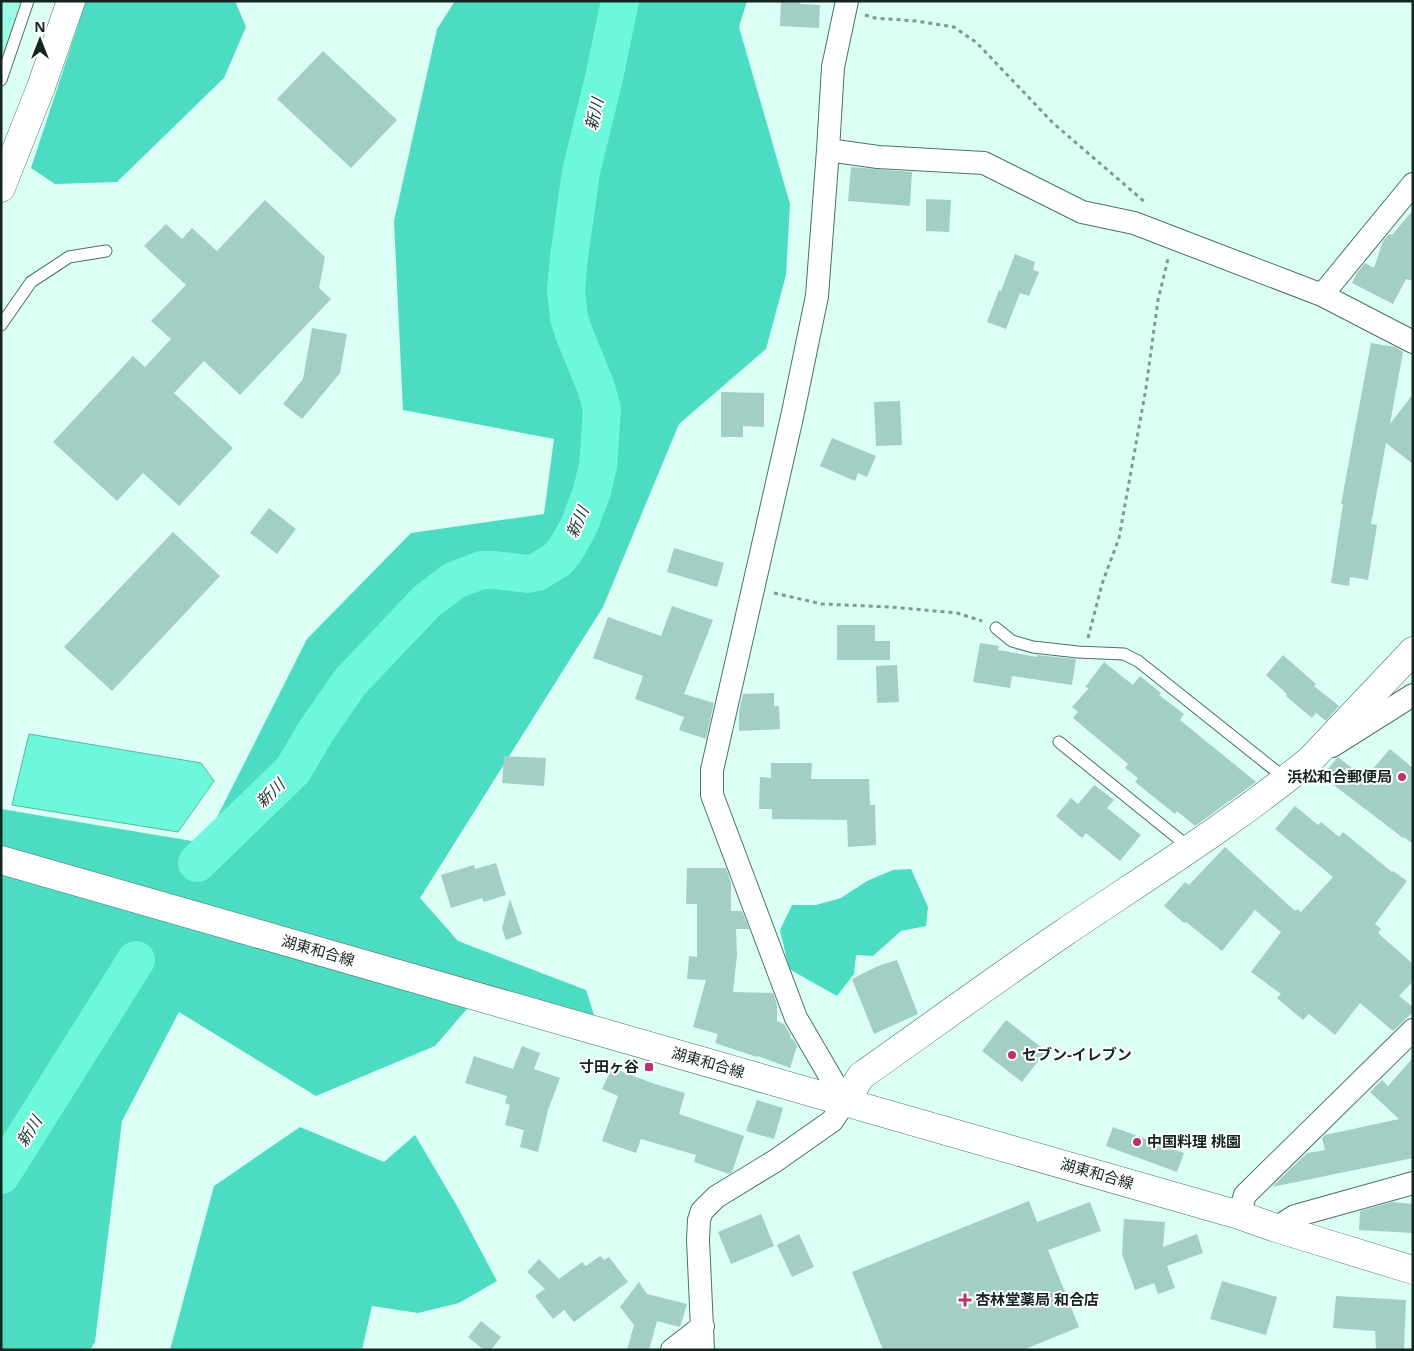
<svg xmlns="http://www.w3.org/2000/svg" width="1414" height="1351" font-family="'Open Sans','Noto Sans JP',sans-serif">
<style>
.green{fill:#9dfce6}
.forest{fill:#4cdcc1}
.water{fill:#6df8dc;stroke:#52b9a4}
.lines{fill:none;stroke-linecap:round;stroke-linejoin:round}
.river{stroke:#6df8dc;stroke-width:38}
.building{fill:#a3cec4}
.service-casing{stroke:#4a7269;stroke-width:13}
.minor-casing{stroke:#4a7269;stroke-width:24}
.tertiary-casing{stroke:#4a7269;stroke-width:29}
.secondary-casing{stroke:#4a7269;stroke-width:29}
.path{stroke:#7e9992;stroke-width:3;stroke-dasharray:4 4;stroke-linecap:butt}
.service{stroke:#fff;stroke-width:11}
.minor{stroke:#fff;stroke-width:22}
.tertiary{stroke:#fff;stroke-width:28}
.secondary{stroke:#fff;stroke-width:28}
.poi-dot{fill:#bb326e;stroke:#fff;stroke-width:2}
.labels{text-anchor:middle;stroke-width:4;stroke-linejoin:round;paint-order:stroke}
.poi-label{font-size:15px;font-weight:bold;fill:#142521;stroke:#fff;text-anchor:start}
.street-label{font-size:15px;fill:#142521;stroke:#fff}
.water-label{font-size:16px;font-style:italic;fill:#203832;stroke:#fff}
</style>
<rect width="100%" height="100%" fill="#dbfef5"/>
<path class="green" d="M1,1H21L4,52L1,53Z"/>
<path class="forest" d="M86,1H235L246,27L224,78L117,182L55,184L31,168Z
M455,1H747L739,27L790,204L786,275L766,349L679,424L603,607L420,898L458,941L586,990L595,1018L484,989L435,1046L316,1096L179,1012L122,1121L95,1342L90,1350H1V809L204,843L307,639L411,533L544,514L554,439L403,410L394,221L437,29Z
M911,869L928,907L926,926L901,931L873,956L856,955L854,974L837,996L789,969L780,930L792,905H816L841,898L867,881L893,870Z
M300,1127L384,1162L415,1135L457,1206L497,1281L459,1303L418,1313L372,1306L362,1350H170L214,1186Z"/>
<path class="water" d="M29,734L201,763L214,781L178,832L12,805Z"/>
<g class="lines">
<path class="river" d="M197,863L293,770L316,731L350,682L427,601L455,580L482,570H495L528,574L537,572L558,559L566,549L579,526L592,491L598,466L602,409L596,387L575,336L569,318L566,290L569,257L581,172L604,78L620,1
M1,1175L136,960"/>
</g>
<path class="building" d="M781,1H800V4L820,5L819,28L780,26Z
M323,51L397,120L351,168L277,99Z
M851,167L912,172L910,206L848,201Z
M926,199L951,200L949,232L926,231Z
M265,200L325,257L319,288L331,299L240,395L204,361L174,393L233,448L179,506L143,473L117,501L53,442L133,356L145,367L171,339L151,321L186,285L144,246L166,224L182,239L192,228L217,251Z
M1413,210V281L1406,279L1393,304L1352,283L1357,273L1365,263L1374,268L1383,241L1389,234L1392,235Z
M1015,254L1035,262L1033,270L1039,272L1029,296L1020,293L1006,329L987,322L999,290L1001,291Z
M312,328L347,334L340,373L302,419L283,404L303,379Z
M1371,343L1395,347L1403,352L1390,424L1413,394V464L1386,443L1371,524L1377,525L1368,580L1350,577L1349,586L1331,583L1343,504H1341Z
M721,392L764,393V427L743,426V437H721Z
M900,401L902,445L876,446L874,402Z
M832,438L876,456L867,477L858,473L855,481L820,466Z
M269,508L296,529L277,554L250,533Z
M173,532L220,576L112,691L64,647Z
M674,548L724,563L717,587L667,572Z
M672,606L713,620L684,694L714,703L706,739L679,730L684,717L635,699L643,676L593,658L608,617L661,636Z
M837,625H875V641H890V660H837Z
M980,643L999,646L998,650L1037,657V655L1076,659L1072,685L1012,676L1010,688L973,682Z
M1283,655L1316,684L1314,686L1339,706L1326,721L1316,713L1312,718L1286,696L1287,694L1266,675Z
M1104,662L1133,685L1140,676L1161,693L1159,695L1184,714L1180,720L1256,782L1195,826L1177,811L1175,814L1135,782L1138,778L1125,768L1128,764L1073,718L1078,712L1072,707L1089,688L1085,687Z
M897,665L899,702L877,703L876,666Z
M774,693V706H779L780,729L739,731V711L743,694Z
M1390,749L1413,768V844L1404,837L1403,838L1322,776L1338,757L1365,778Z
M504,756L546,758L544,786L502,783Z
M771,763H812L811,779H869L870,805H875L876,845L848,847L847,820L772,819V809H759L760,777L771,778Z
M1094,785L1114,800L1107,808L1141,835L1120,861L1086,833L1082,838L1056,816L1071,798L1078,804Z
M1295,806L1318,825L1321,822L1339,837L1343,832L1392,872L1393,871L1407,881L1375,924L1381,929L1378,933L1413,964V981L1399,996L1413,1007V1012L1393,1031L1360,1003L1335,1035L1309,1014L1303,1020L1277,998L1281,994L1251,972L1281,932L1255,910L1222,951L1186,922L1184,923L1164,906L1185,882L1189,885L1225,847L1295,911L1298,909L1301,912L1333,877L1275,829Z
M496,863L506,895L484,902L482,898L451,908L441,875L474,865L475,869Z
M687,868H726L731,883V911H742L749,929H736L737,955L733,992L773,993L777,1005V1021L784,1024L791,1036L790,1038L793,1039L797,1046L790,1068L758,1056L757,1057L715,1043L718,1034L693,1027L706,980L687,979L689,956L697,957V904H686Z
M510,899L522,934L506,940L502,928Z
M897,960L918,1014L874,1034L852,979L878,966Z
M1006,1020L1046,1051L1022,1082L982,1051Z
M522,1046L540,1053L534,1069L560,1078L548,1110L538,1152L520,1147L524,1130L505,1125L510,1105L505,1103L507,1096L465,1083L474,1056L513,1069Z
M1413,1058V1158L1272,1187L1307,1153L1325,1150L1322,1138L1325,1135L1399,1119L1370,1092L1382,1080L1388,1086Z
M612,1068L655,1084L685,1093L679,1114L744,1136L732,1172L729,1174L694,1162L696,1155L641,1139L636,1153L602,1141L618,1096L602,1089Z
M757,1100L783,1108L774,1139L746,1131Z
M1113,1127L1184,1153L1177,1172L1106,1146Z
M1029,1201L1037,1222L1090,1202L1101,1231L1048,1250L1079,1327L1023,1350H883L852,1272Z
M1392,1202L1413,1204V1233L1359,1230L1360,1211Z
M761,1214L774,1246L731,1264L718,1232Z
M1124,1219L1165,1222L1163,1247L1197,1234L1203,1253L1167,1266L1175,1288L1158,1294L1154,1283L1135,1290L1122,1254Z
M799,1234L814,1267L792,1277L777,1245Z
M600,1256L604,1260L609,1257L628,1282L574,1322L564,1310L553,1319L535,1296L545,1289L527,1272L539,1259L559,1279L582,1262L586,1266Z
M1222,1281L1277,1297L1266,1335L1210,1319Z
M639,1282L647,1294L687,1304L680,1327L657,1321L649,1350H627L634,1325L620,1307Z
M1336,1296L1406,1300L1404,1350H1376L1375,1331L1333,1328Z
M481,1321L501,1337L491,1350H484L468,1337Z"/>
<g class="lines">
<defs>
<path id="service" d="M1,80L28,1
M1,325L31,282L69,257L106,251
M996,628L1012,641L1033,647L1078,652L1124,654L1138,661L1286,779
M1059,742L1190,848"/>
<path id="minor" d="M828,150L833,67L847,1
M1322,295L1413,184
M1332,746L1413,695
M1239,1215L1245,1195L1413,1030
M1276,1228L1295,1216L1413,1183
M672,1350L703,1326
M703,1350L698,1240L699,1220L702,1211L716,1197L775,1161L832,1121L845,1102L796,1018L712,795V770L792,417L817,296L828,150L878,157L984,163L1082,212L1134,223L1322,295L1413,342"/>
<path id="tertiary" d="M1,188L41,87L71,1
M845,1102L861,1076C929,1028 996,979 1065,932C1148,876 1233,823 1310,760L1413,651"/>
<path id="secondary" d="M1,860L1239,1215L1276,1228L1413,1270"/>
</defs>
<use href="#service" class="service-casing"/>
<use href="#minor" class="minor-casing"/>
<use href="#tertiary" class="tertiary-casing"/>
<use href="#secondary" class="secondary-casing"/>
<path class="path" d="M865,15L875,18L916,21L954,27L977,43L1053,123L1146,203
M774,593L822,604L891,607L957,613L982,621
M1088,638L1102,584L1119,538L1146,388L1158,300L1168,259"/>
<use href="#service" class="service"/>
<use href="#minor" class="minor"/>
<use href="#tertiary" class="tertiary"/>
<use href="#secondary" class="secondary"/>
</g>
<g class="poi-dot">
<circle cx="1402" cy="777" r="5"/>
<circle cx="1012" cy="1055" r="5"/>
<rect x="644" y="1062" width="10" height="10" rx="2.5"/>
<circle cx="1137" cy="1142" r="5"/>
<path d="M962.5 1292.5h5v5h5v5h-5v5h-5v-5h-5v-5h5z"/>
</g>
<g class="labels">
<g class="poi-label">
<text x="1392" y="782" text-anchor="end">浜松和合郵便局</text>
<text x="1022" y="1060">セブン-イレブン</text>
<text x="639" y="1072" text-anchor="end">寸田ヶ谷</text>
<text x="1147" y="1147">中国料理 桃園</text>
<text x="975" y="1305">杏林堂薬局 和合店</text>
</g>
<g class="street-label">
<text transform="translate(318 951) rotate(16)" y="5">湖東和合線</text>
<text transform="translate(708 1063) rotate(16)" y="5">湖東和合線</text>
<text transform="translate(1097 1174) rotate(16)" y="5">湖東和合線</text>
</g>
<g class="water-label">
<text transform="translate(594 114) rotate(-77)" y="6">新川</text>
<text transform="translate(577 522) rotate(-66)" y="6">新川</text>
<text transform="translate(270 793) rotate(-44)" y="6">新川</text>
<text transform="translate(29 1131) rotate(-58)" y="6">新川</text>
</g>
</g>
<rect width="1414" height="1351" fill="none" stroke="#142521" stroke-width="5"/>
<g transform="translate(40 40)" stroke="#ffffff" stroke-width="4" paint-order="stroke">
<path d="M0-4L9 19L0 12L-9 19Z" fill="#142521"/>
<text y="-8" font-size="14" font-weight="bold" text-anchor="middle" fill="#142521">N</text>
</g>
</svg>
